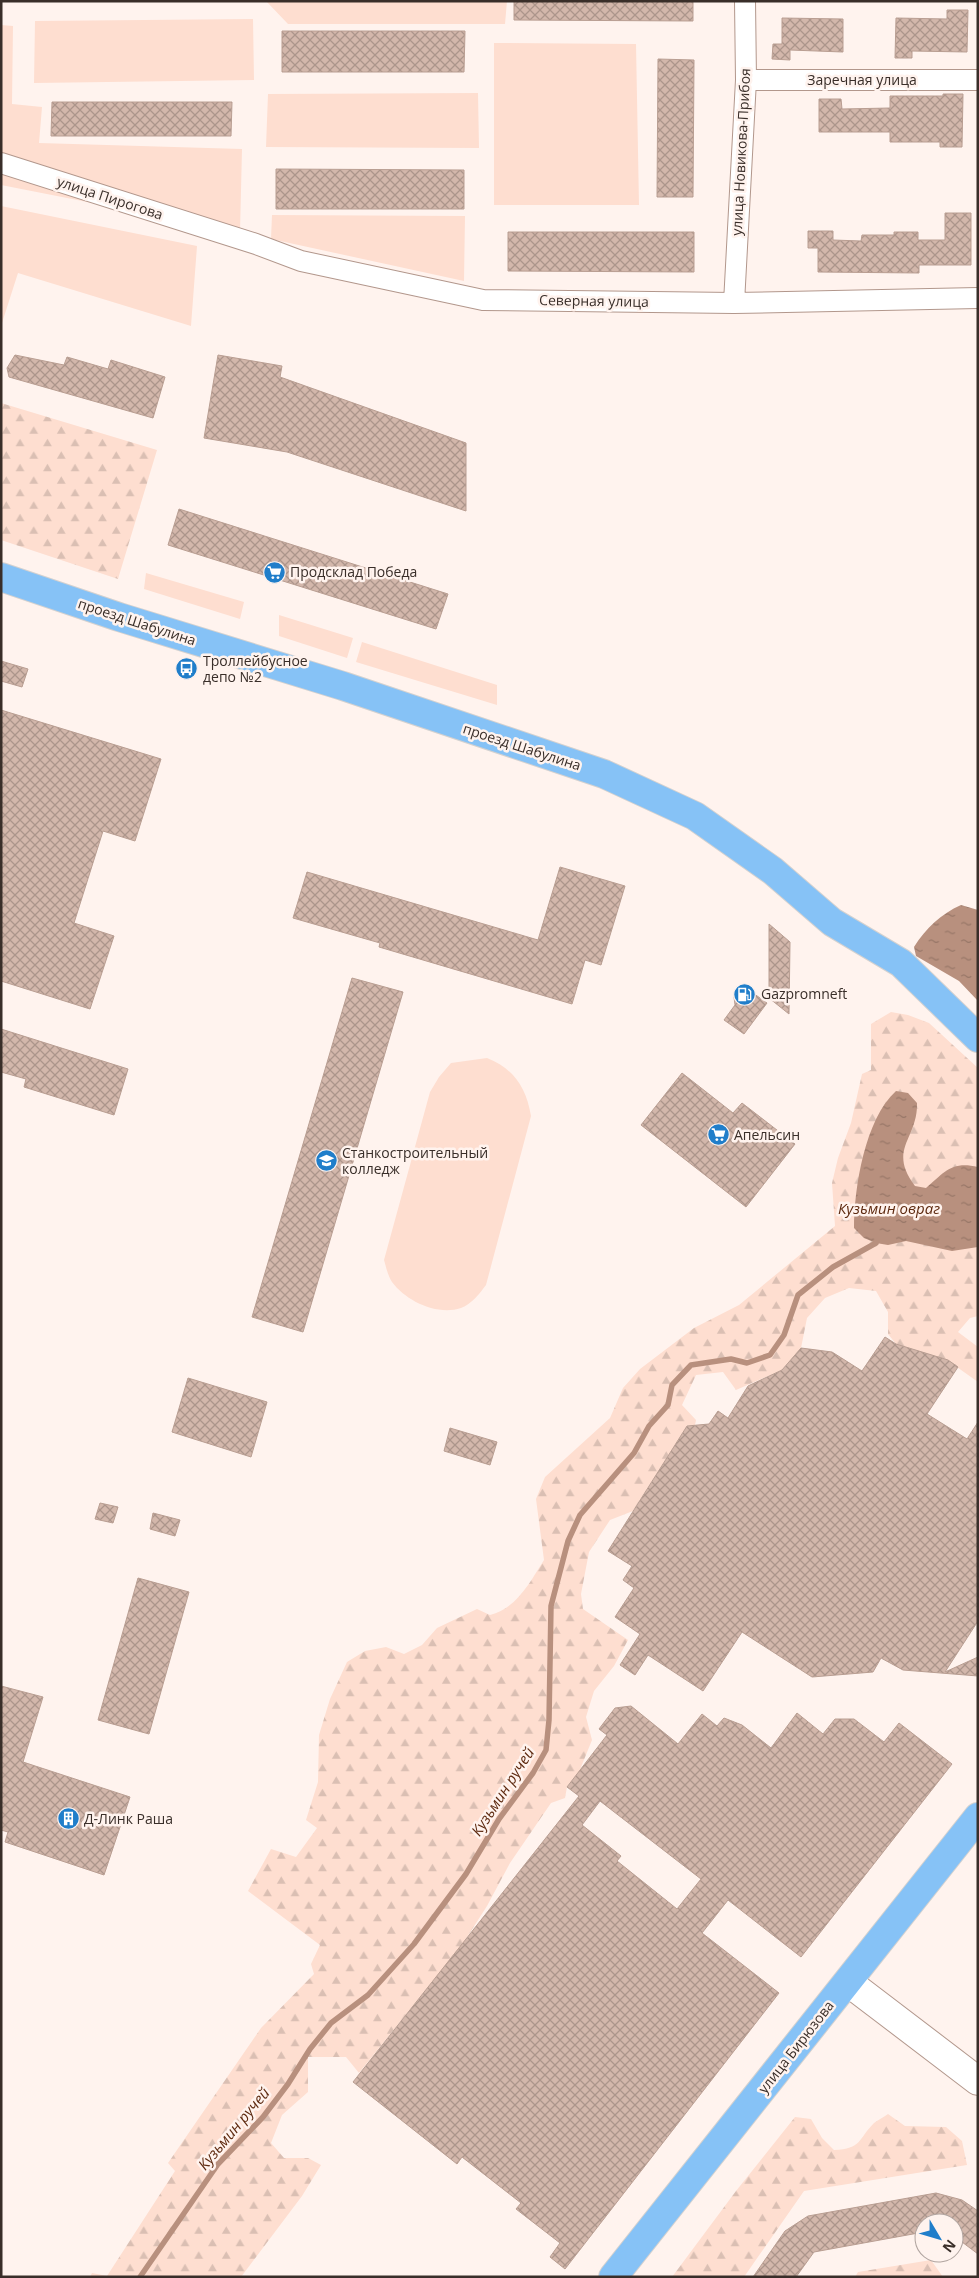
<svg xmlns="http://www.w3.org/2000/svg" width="979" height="2278" font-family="'Open Sans',sans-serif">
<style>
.grass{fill:#feded0}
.forest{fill:url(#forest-firs)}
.water{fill:url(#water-ripples)}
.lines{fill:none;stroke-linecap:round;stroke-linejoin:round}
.stream{stroke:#b8907e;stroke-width:5.5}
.building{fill:url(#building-cross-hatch);stroke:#b99e92;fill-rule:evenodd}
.street-casing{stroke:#b2978c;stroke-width:22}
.secondary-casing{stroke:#b2978c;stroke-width:30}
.primary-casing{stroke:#d3d1d0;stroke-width:30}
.street{stroke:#fff;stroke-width:20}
.secondary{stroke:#fff;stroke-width:28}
.primary{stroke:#86c2f6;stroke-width:28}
.labels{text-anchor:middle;stroke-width:5;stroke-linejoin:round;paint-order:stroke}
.street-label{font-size:14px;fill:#392e29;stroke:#fff3ee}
.poi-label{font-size:14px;fill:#392e29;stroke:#fff3ee;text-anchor:start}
.water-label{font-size:15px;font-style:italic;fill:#5e2a10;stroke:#fff3ee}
</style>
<defs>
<pattern id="forest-firs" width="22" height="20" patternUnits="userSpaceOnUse" patternTransform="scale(1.25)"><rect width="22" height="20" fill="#feded0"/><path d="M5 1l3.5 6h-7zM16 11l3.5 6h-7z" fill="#dabfb3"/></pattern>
<pattern id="water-ripples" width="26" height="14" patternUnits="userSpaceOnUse" patternTransform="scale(1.25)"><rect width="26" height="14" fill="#b8907e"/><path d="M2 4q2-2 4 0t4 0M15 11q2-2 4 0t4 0" fill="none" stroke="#977667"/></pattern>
<pattern id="building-cross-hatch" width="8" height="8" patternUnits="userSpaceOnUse" patternTransform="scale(1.25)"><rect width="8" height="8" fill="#d3b7ab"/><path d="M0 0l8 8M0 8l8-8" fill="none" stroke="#ac958b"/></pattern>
</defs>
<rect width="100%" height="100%" fill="#fff3ee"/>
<path class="grass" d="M266,1H507L505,24H288Z
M253,19L254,80L34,83L35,21Z
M1,25L13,26L12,104L42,107L39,143L242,149L240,232L1,185Z
M494,43L636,44L639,205H494Z
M478,93L479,148L266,147L268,94Z
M1,206L197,246L191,326L18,273L1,326Z
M272,215L465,216L464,281L271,239Z
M146,573L244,602L240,619L144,589Z
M279,615L353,638L347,658L279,636Z
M362,642L497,685V705L356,662Z
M487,1058C514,1069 526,1087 531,1116L486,1285C480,1293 472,1304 461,1308C437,1316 406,1301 392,1282C388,1276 386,1267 384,1260L430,1092L439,1077L451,1063Z"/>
<path class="forest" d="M1,403L157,450L118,579L1,540Z
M891,1012L908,1015L929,1023L978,1068V1316L970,1318L958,1332L978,1347V1382L947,1360L896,1344L888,1334V1312L876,1291L849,1288L825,1298L807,1318L801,1348L782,1370L736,1390L723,1372L696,1375L682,1405L696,1420L695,1425L687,1426L633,1511L610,1520L589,1552L581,1594L583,1609L628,1640L614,1666L594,1691L586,1717L592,1740L579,1772L567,1787L565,1798L551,1803L510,1863L487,1906L462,1945L359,2073L346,2057H308V2092L282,2115L271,2143L284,2158H308L321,2165L302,2196L241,2277H90L92,2273L107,2276L175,2171L168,2163L261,2028L314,1974L311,1964L320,1945L248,1891L271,1849L296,1857L317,1828L306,1820L318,1782L319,1735L330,1699L347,1662L365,1651L386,1647L404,1654L422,1645L437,1628L477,1609L490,1615C517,1608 530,1582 544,1560L536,1499L545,1477L610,1418L623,1388L640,1369L694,1328L739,1305L835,1226L832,1183L838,1158L851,1123L862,1074L871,1070V1024Z
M888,2114L905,2126L946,2127L962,2141L967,2165L804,2191L744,2277H672L736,2191L795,2117L811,2119L822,2138L834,2150C862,2149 858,2139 874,2123C878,2120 884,2117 888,2114Z
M931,2260L943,2277H855L858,2272Z"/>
<path class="water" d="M961,905L978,910V1001L959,981L916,956L914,947C926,928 941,914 961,905Z
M896,1091L908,1093L917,1103C918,1139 887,1149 915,1186L926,1188C945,1172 951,1161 978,1167V1247L952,1251L906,1241L888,1245L876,1243L864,1238L854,1228C854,1188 865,1119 896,1091Z"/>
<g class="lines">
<path class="stream" d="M140,2277L218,2164L263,2117L288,2084L310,2049L331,2023L368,1995L414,1944L466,1874L499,1819L533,1773L546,1750L549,1720L551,1606L568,1541L580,1515L634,1453L649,1426L668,1405L672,1385L691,1365L731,1359L747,1363L770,1355L784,1335L798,1295L833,1267L876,1243"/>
</g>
<path class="building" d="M514,1H693V21L514,20Z
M947,10H968L967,52L912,51V58H895L896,18L947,19Z
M782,18L843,19V52L790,50V60L772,59L773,44H782Z
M282,31H465L464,72H282Z
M658,59L694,60L693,197H657Z
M943,94H963L962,147H940V142H890V132H819V99H841L842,109L890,108V96H943Z
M52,102H232L231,136H51Z
M276,169L464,170V209H276Z
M945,213H971V265H919V273L818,272V248H808V231H833V240L861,241L862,235H894V232H918V240H945Z
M508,232H694V272L508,271Z
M15,355L64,365L67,357L108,369L111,360L165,377L153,418L9,377L7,368Z
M218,355L282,366L280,377L466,443V511L287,452L204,438Z
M179,509L448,594L436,629L168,545Z
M1,661L28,669L22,687L1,681Z
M1,710L161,759L135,841L103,831L74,923L114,936L90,1009L1,981Z
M560,867L625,886L601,965L585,960L572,1004L379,947L380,943L293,918L307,872L538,940Z
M769,924L790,942L789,1014L769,998Z
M352,978L403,992L303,1332L252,1317Z
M746,988L767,1003L744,1034L724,1020L735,1005L734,997L740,989Z
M1,1029L128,1069L114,1115L24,1087L26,1079L1,1072Z
M682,1073L733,1113L742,1103L795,1144L746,1207L641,1125Z
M885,1337L896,1344L948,1360L958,1367L927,1414L967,1439L978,1422V1621L945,1672L978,1657V1676L903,1670L881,1658L873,1672L812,1677L742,1632L703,1691L648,1655L635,1675L620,1665L640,1634L615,1617L634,1588L623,1580L632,1566L608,1551L687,1426L709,1424L718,1411L728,1418L748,1386L782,1370L801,1348L832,1352L862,1371Z
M188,1378L267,1402L251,1457L172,1432Z
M450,1428L497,1442L490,1465L444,1451Z
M100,1503L118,1507L113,1523L95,1519Z
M153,1513L180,1520L175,1536L150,1529Z
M138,1578L189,1592L149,1734L98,1720Z
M1,1686L43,1697L23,1762L130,1797L104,1875L5,1842L8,1832L1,1830Z
M631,1706L678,1744L702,1714L717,1726L724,1718L742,1725L771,1748L797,1713L823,1734L835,1719H854L884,1742L899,1723L952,1764L801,1957L728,1900L702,1933L779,1993L565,2269L550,2257L560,2243L516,2209L521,2203L462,2157L457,2164L353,2082L579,1796L567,1787L607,1735L599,1729L615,1708ZM600,1801L701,1879L677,1909L617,1861L621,1856L582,1825Z
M936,2193L962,2200L978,2211V2254L954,2236V2223H924V2232L814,2252L796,2277H753L785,2231L808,2216Z"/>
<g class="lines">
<defs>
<path id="street" d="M746,80H978
M1,163L256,244L301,261L483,300L734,303L978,298
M734,303L746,80L745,1"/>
<path id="secondary" d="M848,1982L978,2081"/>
<path id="primary" d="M1,577L119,617L343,686L604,774L695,816L773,871L832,922L901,963L978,1038
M613,2277L978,1817"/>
</defs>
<use href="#street" class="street-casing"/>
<use href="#secondary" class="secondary-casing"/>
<use href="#primary" class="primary-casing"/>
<use href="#street" class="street"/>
<use href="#secondary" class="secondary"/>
<use href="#primary" class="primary"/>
</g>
<defs>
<symbol id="supermarket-disc" viewBox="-11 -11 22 22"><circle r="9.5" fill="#207eca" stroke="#fff3ee"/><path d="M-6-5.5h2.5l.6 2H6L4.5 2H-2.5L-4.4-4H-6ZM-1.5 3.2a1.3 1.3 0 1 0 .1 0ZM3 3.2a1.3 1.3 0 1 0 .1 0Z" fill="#fff"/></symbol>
<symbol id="bus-disc" viewBox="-11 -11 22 22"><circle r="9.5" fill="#207eca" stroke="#fff3ee"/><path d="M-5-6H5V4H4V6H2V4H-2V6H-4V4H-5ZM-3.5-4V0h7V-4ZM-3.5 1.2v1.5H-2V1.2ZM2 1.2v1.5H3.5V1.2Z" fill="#fff"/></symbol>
<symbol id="fuel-disc" viewBox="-11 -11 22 22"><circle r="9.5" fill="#207eca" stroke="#fff3ee"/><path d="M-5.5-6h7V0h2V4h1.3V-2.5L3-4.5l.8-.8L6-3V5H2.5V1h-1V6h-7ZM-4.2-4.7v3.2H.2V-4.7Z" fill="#fff"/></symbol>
<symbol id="university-disc" viewBox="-11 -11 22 22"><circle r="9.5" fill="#207eca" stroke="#fff3ee"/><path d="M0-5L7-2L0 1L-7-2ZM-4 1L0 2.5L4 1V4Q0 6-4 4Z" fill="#fff"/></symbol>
<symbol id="building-disc" viewBox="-11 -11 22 22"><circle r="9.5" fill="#207eca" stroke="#fff3ee"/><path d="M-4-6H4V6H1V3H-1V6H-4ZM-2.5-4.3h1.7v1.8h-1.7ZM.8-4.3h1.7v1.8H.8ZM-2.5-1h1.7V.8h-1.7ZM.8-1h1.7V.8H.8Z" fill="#fff"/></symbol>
</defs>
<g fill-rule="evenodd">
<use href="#supermarket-disc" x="262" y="560" width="25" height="25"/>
<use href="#bus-disc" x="174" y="656" width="25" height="25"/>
<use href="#fuel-disc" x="732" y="982" width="25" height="25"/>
<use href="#supermarket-disc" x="706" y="1122" width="25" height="25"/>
<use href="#university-disc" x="314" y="1148" width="25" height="25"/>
<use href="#building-disc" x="56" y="1806" width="25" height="25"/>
</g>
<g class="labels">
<g class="street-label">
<text x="862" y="85">Заречная улица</text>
<text transform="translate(741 152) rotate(-87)" y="5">улица Новикова-Прибоя</text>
<text transform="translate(110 198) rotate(18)" y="5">улица Пирогова</text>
<text transform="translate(594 301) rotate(1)" y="5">Северная улица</text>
<text transform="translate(137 622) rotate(18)" y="5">проезд Шабулина</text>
<text transform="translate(522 747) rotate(18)" y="5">проезд Шабулина</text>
<text transform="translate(796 2047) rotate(-52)" y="5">улица Бирюзова</text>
</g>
<g class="poi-label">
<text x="290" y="577">Продсклад Победа</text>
<text x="203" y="666">Троллейбусное<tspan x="203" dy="16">депо №2</tspan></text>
<text x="761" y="999">Gazpromneft</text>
<text x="734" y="1140">Апельсин</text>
<text x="342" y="1158">Станкостроительный<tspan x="342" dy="16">колледж</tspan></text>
<text x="84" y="1824">Д-Линк Раша</text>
</g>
<g class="water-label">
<text x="889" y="1214">Кузьмин овраг</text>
<text transform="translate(503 1792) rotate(-57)" y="5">Кузьмин ручей</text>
<text transform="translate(234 2129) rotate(-50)" y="5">Кузьмин ручей</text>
</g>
</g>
<rect width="979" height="2278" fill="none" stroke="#392e29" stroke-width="5"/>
<g transform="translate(939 2238) rotate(128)"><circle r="24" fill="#fff3ee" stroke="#b0a49f"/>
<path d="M0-4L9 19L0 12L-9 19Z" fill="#207eca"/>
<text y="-8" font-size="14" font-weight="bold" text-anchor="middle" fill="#392e29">N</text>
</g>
</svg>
